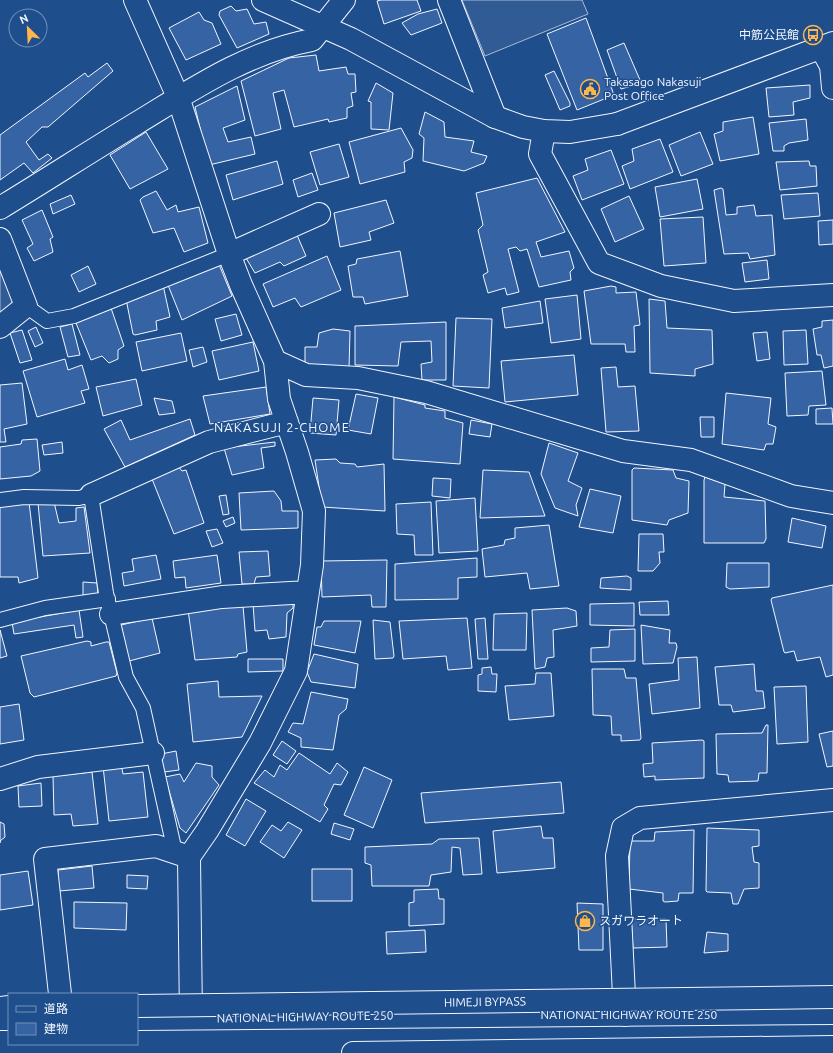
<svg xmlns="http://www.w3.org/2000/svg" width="833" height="1053" font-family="Ubuntu,'Noto Sans JP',sans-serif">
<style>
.parking{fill:#305b95;stroke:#a8bbd7}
.building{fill:#3563a3;stroke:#f2f6ff}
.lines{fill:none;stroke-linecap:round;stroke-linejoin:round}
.service-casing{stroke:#f2f6ff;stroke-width:16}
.minor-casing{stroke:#f2f6ff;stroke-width:24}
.tertiary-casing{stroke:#f2f6ff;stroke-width:24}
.trunk-casing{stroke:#f2f6ff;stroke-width:24}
.motorway-casing{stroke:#f2f6ff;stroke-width:24}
.service{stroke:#1f4e8c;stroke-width:14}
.minor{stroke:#1f4e8c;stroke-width:22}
.tertiary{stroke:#1f4e8c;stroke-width:22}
.trunk{stroke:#1f4e8c;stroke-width:22}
.motorway{stroke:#1f4e8c;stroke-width:22}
.motorway-bridge-casing{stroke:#f2f6ff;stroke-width:24;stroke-linecap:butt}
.motorway-bridge{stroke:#1f4e8c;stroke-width:22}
.labels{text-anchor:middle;stroke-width:3;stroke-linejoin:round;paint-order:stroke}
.poi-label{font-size:12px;fill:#f2f6ff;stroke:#1f4e8c;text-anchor:start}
.street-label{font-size:12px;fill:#f2f6ff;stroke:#1f4e8c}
.neighbourhood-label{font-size:13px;letter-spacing:1px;fill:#f2f6ff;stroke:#1f4e8c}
</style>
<rect width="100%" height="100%" fill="#1f4e8c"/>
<path class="parking" d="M462,0H582L588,14L485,56Z
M0,264L12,294V304L0,320Z"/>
<path class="building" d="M381,0H417L421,11L384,24L377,1Z
M231,6L236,11L247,9L254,24L266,22L269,34L237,48L219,15L220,11Z
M437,9L442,23L411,35L402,23L418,14Z
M199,12L204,20L212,23L221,44L186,60L169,28Z
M586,18L614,95L577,110L547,34Z
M624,43L640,80L638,84L621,89L607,50Z
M316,55L319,71L346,67L348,74H355L356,92L351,93L353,106L347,108V118L329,122L328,119L294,127L284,90L273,93L281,129L255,136L241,81L289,58Z
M107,63L113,71L48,127H42L26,142L39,160L48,154L52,158L33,173L24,163L0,180V135L85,73L88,77Z
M554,71L570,103V106L560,110L545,75Z
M376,83L393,93L389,130L371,129V102L368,101Z
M810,85V98L793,102L794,115L769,117L766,88Z
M237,86L245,120L223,128L228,142L251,137L255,154L209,165L195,107Z
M425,112L444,122L445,137L474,141L471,152L487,156L484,163L464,171L423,161L424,138L419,134Z
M753,117L759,154L720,161L714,134L723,131V122Z
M806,119L808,140L789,143L784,146V151H773L769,123Z
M401,128L413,150L412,158L404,162L405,172L360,184L349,142Z
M146,132L168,169L130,189L110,155Z
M700,132L713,164L681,176L669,145Z
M660,139L673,172L630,189L622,166L634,161L632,149Z
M339,144L349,177L320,185L310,152Z
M611,150L624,184L582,200L573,176L588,170L585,159Z
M277,161L283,184L233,200L226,175Z
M809,161L810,166H816L817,186L780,190L776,162Z
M312,173L318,190L298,197L293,180Z
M537,178L565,232L536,242L541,257L569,251L574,268L570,272L571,280L539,287L527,249L520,251L516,247L508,249L519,292L507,295L505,288L488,293L483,275L488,272L478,230L483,225L476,193Z
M697,179L703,209L660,217L655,187Z
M721,188L723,189L726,215L737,214V207L754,205L756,216L772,215L775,255L750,259L748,253L724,254L714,190Z
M156,191L167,210L176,205L178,212L199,207L208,243L184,252L174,228L153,233L140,200L143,197Z
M818,193L820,216L784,219L781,195Z
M71,195L75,204L53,214L50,204Z
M629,196L644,229L615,242L601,209Z
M386,200L394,223L369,232L371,240L340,247L334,213Z
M42,210L53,237L50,239L53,252L34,261L27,248L33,244L22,220Z
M703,217L706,263L664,266L660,219Z
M833,220V244L819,245L818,221Z
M297,235L306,256L284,266L280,262L255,273L246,258Z
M400,251L408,296L365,304L363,297H353L348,266L356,264L357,259Z
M327,256L341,290L301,307L295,298L273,307L263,284Z
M767,260L769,279L745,282L742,263Z
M218,262L232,296L182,320L168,285Z
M88,266L96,284L79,292L71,275Z
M163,285L170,317L156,321L157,330L135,335L133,334L126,299Z
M611,286L616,287V293L636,292L640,325L634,326L635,352H626L625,344H591L584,291Z
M577,295L581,339L551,343L545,299Z
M649,299L665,301L667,328L712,330L713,364L695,369V376L650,373Z
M540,301L543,323L505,328L502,308Z
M111,308L124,346L118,350V359L109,363L102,356L91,360L76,323Z
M236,314L242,335L221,341L215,319Z
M456,318L492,319L489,388L453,386Z
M833,320V366L824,368L821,355H817L813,329L822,327V321Z
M446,322V380H422L421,364L432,362L431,341L401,342L398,366L355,365V326Z
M72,324L80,355L68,357L60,327Z
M36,327L43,343L35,347L28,331Z
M333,329L350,331L349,369L305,366V347H317L319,333Z
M22,330L32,360L20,363L10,333Z
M806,330L808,364L784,365L783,331Z
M767,332L770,359L757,361L753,333Z
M181,333L187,361L142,371L136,342Z
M253,342L259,371L219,380L212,351Z
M203,347L207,362L193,367L189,350Z
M574,355L578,395L505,402L501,361Z
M65,359L68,370L82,365L89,389L81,391L85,403L37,417L23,371Z
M616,367L618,387L635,386L639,431L606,432L601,368Z
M822,371L826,405L809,406L808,415L787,416L785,373Z
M136,379L142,405L103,416L96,387Z
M22,383L27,424L4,429L6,442H0V385Z
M266,387L270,414L210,424L203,396Z
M726,393L771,398L768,424L776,427L773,444H766L764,450L722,444Z
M356,394L378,398L371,434L348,430Z
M394,397L425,405V408L445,411V418L463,423L460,464L393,459Z
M154,398L172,401L175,413L159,415Z
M313,398L339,400L336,435L310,433Z
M832,408L833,424H816V409Z
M700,417H714V437H701Z
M190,419L195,435L125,467L104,429L121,420L130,440Z
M471,420L492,424L490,437L469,434Z
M37,439L40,471L31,476L0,479V447L21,444L22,440Z
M62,442L63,453L44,455L42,445Z
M275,442V446L261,448L264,468L232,475L224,448Z
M549,443L578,453L568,481L582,488L576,505L578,516L555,508L541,474Z
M336,459L340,463L355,464L357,467L384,464L385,511L322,507L315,460Z
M178,466L182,471L186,470L204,523L174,534L152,479Z
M634,468L673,470L676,478L689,481L688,513L669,520L667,525L632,520V470Z
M483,470L529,472L545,516L480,518Z
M705,477L725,484L724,497L765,501L766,539L764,543H704V480Z
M433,478L451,479L450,498L432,496Z
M590,489L621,496L613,533L579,527Z
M274,491L281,501L282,511H298V528L241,530L239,493Z
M226,495L229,514L223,515L219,496Z
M475,498L478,551L439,553L436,501Z
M29,502L38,578L19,583L18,577H0V505Z
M54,502L59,523L76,521V508L84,507L90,553L43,556L38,503Z
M431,502L433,555H415L414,535L397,534L396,504Z
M233,517L235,523L226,527L223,521Z
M792,518L826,526L822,548L788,542Z
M549,525L559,586L530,589L527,573L485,577L482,549L504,545L505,540L515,538V528Z
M217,529L223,543L212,547L206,531Z
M639,534H663L664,552H659L660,563L653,571H638Z
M268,551L270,576L256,577L254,584H242L239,552Z
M156,555L161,579L124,586L122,573L134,571L132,559Z
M217,555L221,583L186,588L185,577L175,578L173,561Z
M477,558V577L458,578V599L395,600V564Z
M387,560L386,607H372L371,595L322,597L321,561Z
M727,563H769V587L730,589L726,587Z
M627,576L631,578V590L600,588L601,578Z
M83,582L97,583L98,595L83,597Z
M833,585V675L826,677L820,657L797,661L794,651L785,653L784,652L771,600L772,598Z
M293,601V608L287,613L286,637L269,639L267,630L255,631L253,604Z
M668,601L669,615H640L639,602Z
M634,603V626L590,625V604Z
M243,606L247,652L238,654L237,657L195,660L188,610Z
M567,608L576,611L577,626L553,630L554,657L547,658L545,667L535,669L532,610Z
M79,610L83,637L76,638L74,625L14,634L12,622Z
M527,613L526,650H493L494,614Z
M152,618L160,653L129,661L121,625Z
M467,618L472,668L448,670L446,656L403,659L399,621Z
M485,618L488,659H478L475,619Z
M373,620L390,622L394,656L393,658L375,659Z
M324,621H361L355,653L314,645L317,627H321Z
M641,625L670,630L669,643H676L677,647L673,663L643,664Z
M635,629V661L591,662V648L609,647L610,630Z
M0,630L7,656L0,658Z
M87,641L91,642V646L106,642H109L117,673L116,676L34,697L30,693L21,656Z
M314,654L358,664L355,688L311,682L307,672Z
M697,657L700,708L652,714L649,684L679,680L678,658Z
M248,659H283V671L248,672Z
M754,664L756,691H763L765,708L733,712L731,705H719L715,667Z
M491,667L492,674H497L496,692L478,691V675L482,674V668Z
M592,669H624L626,678H636L641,738L640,740L621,741V735H612L611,716L593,715Z
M536,673H551L554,716L509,720L505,686L535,684Z
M218,681L219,697L262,696L242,737L193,742L187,684Z
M806,686L808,742L777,744L774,687Z
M311,692L348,699L346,709L339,715L333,750L301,747V738L288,732L293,723L303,724Z
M19,704L24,740L0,744V707Z
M766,725H768L767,773H759L758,781L729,782L728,775L717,774L716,734L762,733Z
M833,731V766L827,767L819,734Z
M702,740L704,741V778L655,780V776L644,777L643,764L653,763L652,743Z
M282,741L296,751L287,764L273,755Z
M176,751L179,770L164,772L161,754Z
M299,753L330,774L337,763L348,772L341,785L334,784L324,805L328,809L320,822L254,783L265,770L274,777L280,765L287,770Z
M196,763L212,766V777L219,785L186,833L180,828L165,777L180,774L184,782Z
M121,764L123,774L143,772L148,817L109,821L103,766Z
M364,767L392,780L373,828L344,815Z
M92,772L98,824L73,826L71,814L54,815L53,776Z
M561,782L564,813L425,823L421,793Z
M41,783L42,806L19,807L18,786Z
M246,799L266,811L245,846L226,835Z
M0,822L4,824L5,837L0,841V843Z
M288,822L302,830L284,858L260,842L272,825L281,831Z
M334,823L354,829L350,840L331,834Z
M541,826L543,838H553L555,868L497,873L493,831Z
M707,828L759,830V846L752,847L754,862L759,863V888L744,889L738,904H733L731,893L707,892L706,891Z
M694,830L693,893H679L678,901L665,902L663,901V893L629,889L630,841H654L655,832Z
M479,838L482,874L463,875L460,848L452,847L451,872L431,875L429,886H372L371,865L365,863V847L432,844L439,839Z
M92,866L94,888L59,891L58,870Z
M312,869H352V901H312Z
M28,871L33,905L0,910V875Z
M127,875L148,876L147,889L127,888Z
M438,889L439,899H444V924L409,926V903L414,902V890Z
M74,902L127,903L126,930L74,928Z
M577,903L603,904V950H579Z
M631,919H666L667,947L633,948Z
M425,930L426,952L387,954L386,932Z
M707,932L728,934V951L704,953Z"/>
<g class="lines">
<defs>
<path id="service" d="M26,306L47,321L74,316L229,254
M0,500L24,497L79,498L91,495L106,593L126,677L143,708L175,852
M0,620L45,608L108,599"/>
<path id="minor" d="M135,0L178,97L229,254L241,285L275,361L279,399L297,452L314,511L312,565L296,671L260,743L207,831L189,857L191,1018
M449,0L495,117
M821,48L831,66L833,88
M617,124L833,43
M544,131L540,154L599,263L661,286L734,301L833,295
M0,208C46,180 91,151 137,123C193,89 247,52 312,40L344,0
M0,239L26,306L0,327
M229,254L319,214
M275,361L306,375L358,378L426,392L623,451L691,460L791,496L833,503
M91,495L209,442L287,422
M111,614L222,597L308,592
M0,779L38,767L153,753
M60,994L45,859L156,846L189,857
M625,1015L617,856L623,828L640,818L833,800"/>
<path id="tertiary" d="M263,0L351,39L495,117L523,127L544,131L570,132L617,124"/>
<path id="trunk" d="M0,1019H9
M137,1019L833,1013
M353,1053L833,1047"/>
<path id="motorway" d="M0,1008L9,1007"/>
</defs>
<use href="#service" class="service-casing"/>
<use href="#minor" class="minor-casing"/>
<use href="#tertiary" class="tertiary-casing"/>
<use href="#trunk" class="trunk-casing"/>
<use href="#motorway" class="motorway-casing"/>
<use href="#service" class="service"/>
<use href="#minor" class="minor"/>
<use href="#tertiary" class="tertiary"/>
<use href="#trunk" class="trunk"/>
<use href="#motorway" class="motorway"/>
<defs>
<path id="motorway-bridge" d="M137,1006L833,997"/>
</defs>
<use href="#motorway-bridge" class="motorway-bridge-casing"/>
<use href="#motorway-bridge" class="motorway-bridge"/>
</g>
<defs>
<symbol id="bus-ring" viewBox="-11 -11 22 22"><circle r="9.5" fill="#1f4e8c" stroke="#ffb74d" stroke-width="1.5"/><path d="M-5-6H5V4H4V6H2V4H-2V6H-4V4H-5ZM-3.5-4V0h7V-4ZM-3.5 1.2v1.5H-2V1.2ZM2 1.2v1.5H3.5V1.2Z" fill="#ffb74d"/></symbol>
<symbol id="civic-ring" viewBox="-11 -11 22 22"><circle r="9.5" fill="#1f4e8c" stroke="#ffb74d" stroke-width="1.5"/><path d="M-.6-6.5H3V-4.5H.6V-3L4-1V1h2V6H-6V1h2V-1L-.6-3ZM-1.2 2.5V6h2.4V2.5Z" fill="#ffb74d"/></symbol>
<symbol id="shop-ring" viewBox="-11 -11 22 22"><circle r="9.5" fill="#1f4e8c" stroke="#ffb74d" stroke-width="1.5"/><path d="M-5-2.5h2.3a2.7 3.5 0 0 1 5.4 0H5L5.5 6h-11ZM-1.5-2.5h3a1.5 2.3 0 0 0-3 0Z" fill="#ffb74d"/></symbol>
</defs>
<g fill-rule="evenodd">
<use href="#bus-ring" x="802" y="24" width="22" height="22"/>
<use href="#civic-ring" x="579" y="78" width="22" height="22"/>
<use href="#shop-ring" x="574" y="910" width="22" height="22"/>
</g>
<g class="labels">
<g class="poi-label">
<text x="799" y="39" text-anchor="end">中筋公民館</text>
<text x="604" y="86">Takasago Nakasuji<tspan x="604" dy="14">Post Office</tspan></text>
<text x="599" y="925">スガワラオート</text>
</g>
<g class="street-label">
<text transform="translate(485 1002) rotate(-1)" y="4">HIMEJI BYPASS</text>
<text x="629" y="1019">NATIONAL HIGHWAY ROUTE 250</text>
<text transform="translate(305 1017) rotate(-1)" y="4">NATIONAL HIGHWAY ROUTE 250</text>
</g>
<g class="neighbourhood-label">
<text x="282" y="432">NAKASUJI 2-CHOME</text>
</g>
</g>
<rect x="8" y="993" width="130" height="52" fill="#1f4e8c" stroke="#7391ba"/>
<rect x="16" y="1006" width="20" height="6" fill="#1f4e8c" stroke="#7391ba"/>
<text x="44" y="1013" font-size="12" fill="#f2f6ff">道路</text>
<rect x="16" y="1023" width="20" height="12" fill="#3563a3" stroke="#7391ba"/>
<text x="44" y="1033" font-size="12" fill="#f2f6ff">建物</text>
<g transform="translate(28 28) rotate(336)"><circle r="19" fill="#1f4e8c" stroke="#7391ba"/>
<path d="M0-3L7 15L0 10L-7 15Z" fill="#ffb74d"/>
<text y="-6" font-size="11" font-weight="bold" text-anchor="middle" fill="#f2f6ff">N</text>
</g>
</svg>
